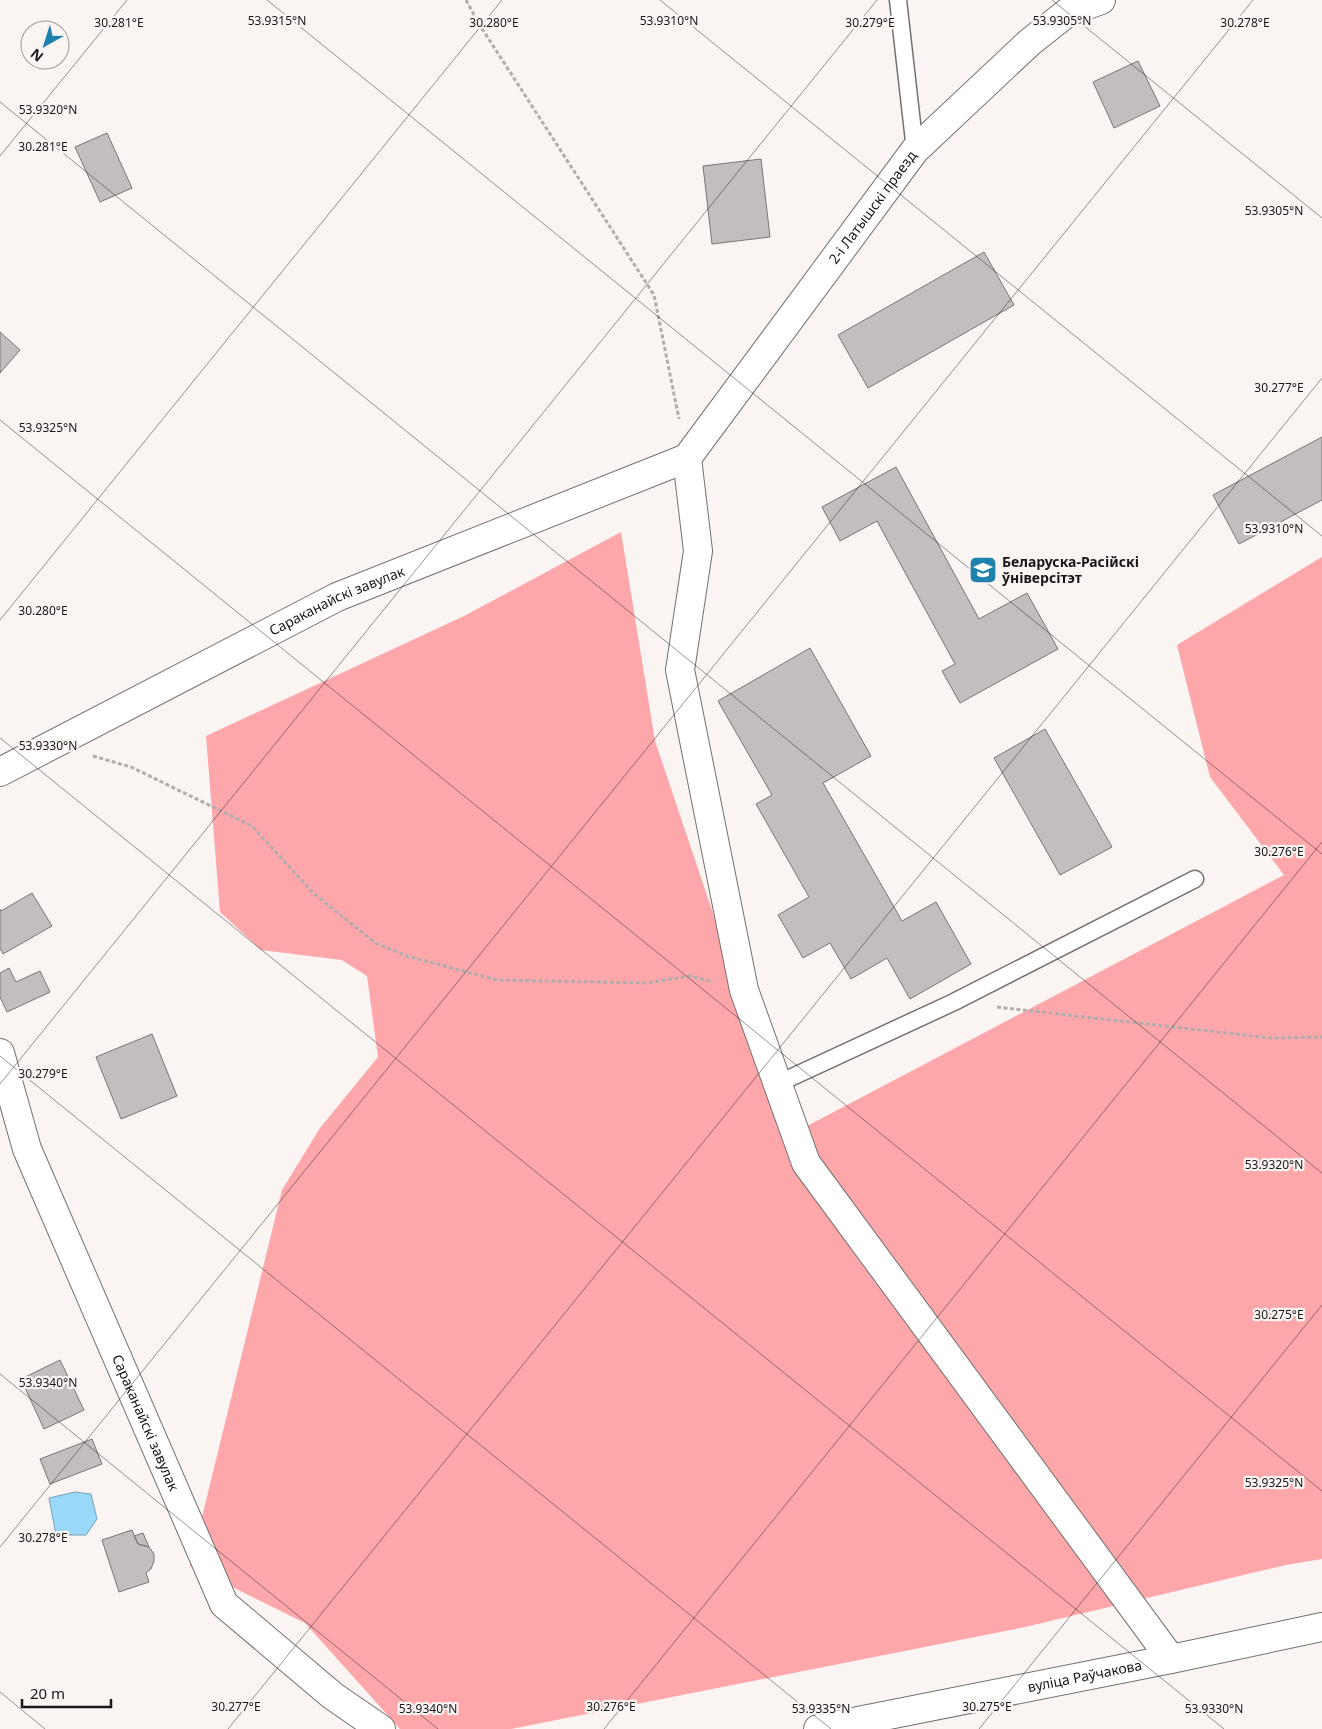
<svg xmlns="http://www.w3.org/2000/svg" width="1322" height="1729" font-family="'Noto Sans',sans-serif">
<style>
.forest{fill:#fea7aa}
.water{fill:#9bd9fa;stroke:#749eb6}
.building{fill:#c3bebd;stroke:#7a7574}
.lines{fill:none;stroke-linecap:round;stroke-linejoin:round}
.lane-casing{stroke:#757070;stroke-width:19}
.street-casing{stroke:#757070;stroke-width:30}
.path{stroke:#b2adac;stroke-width:3;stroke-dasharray:4 2.5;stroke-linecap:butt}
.lane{stroke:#fff;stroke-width:16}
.street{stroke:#fff;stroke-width:28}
.ticks{fill:none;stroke:#181616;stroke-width:1;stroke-opacity:0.45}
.labels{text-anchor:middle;stroke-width:4.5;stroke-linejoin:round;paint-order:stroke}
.street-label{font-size:14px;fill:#181616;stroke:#faf4f3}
.poi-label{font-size:14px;font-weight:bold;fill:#181616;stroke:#faf4f3;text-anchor:start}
.ticks-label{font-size:12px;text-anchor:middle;fill:#181616;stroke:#faf4f3;stroke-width:4.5;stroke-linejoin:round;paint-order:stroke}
</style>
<rect width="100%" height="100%" fill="#faf4f3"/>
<path class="forest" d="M621,532L655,741L788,1136L1284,875L1210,777L1177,645L1322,557V1559L1286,1565L1025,1627L511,1729H400L305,1623L190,1566L282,1190L320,1128L378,1057L367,976L342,960L261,950L220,912L206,736L464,616Z"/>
<path class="water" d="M75,1492L91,1494L97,1519L86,1535H56L49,1498Z"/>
<path class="building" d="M1138,61L1160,106L1114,128L1093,82Z
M107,133L132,188L100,202L75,147Z
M761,159L770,237L712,244L703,166Z
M984,252L1014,305L868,388L838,335Z
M0,332L20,350L0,373Z
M1322,437V500L1239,544L1213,495Z
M896,467L979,619L1027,593L1058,649L960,703L942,671L955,664L877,521L840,541L822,507Z
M810,648L871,756L823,783L902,921L936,902L971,964L910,999L887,958L851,979L830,943L803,958L778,915L809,897L756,804L772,795L718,701Z
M1045,729L1112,847L1060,875L994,758Z
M32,893L52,926L3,954L0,948V909L1,911Z
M9,968L16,982L40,971L50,992L7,1012L0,997V973Z
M152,1034L177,1096L121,1119L96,1057Z
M60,1360L84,1410L44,1429L21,1379Z
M92,1439L102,1464L50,1484L40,1459Z
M132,1530L138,1544L149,1547L154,1554V1561L151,1569L146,1573L149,1582L119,1592L102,1540Z
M143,1533L149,1547L138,1544L134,1536Z"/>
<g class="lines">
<defs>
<path id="lane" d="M898,0L915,150
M777,1084L954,1002L1195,879"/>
<g id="street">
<path d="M687,458L698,551L680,670L744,990L806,1163L1171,1659"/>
<path id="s1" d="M687,458L915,150L1030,42L1068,12L1101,0"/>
<path id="s2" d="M0,772L337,597L687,458"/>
<path id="s3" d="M0,1053L27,1149L224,1604L333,1696L381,1729"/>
<path id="s4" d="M818,1729L1171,1659L1322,1627"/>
</g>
</defs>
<use href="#lane" class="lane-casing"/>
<use href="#street" class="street-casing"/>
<path class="path" d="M466,0L479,24L654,295L679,419
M93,756L131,767L252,826L314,894L377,944L407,956L497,980L647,983L690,976L713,982
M997,1007L1271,1038L1322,1037"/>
<use href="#lane" class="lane"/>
<use href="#street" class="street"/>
</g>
<path class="ticks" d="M267,0L1322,854M660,0L1322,536M1052,0L1322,218M0,102L1322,1173M0,156L127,0M0,420L1322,1491M0,620L502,0M0,738L1224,1729M0,1056L831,1729M0,1084L877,0M0,1374L438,1729M0,1547L1253,0M0,1692L45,1729M228,1729L1322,378M604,1729L1322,842M979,1729L1322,1305"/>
<defs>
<symbol id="university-square" viewBox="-11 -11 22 22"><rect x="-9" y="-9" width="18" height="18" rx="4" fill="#1e82ac" stroke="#faf4f3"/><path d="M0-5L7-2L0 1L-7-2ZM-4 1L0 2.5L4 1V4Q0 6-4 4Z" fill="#fff"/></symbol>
</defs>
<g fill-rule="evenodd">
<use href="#university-square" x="967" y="554" width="32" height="32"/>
</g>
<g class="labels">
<g class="street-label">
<text dy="5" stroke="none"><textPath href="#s1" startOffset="312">2-і Латышскі праезд</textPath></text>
<text dy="5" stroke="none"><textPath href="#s2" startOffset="378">Сараканайскі завулак</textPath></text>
<text dy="5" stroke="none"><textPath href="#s3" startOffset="398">Сараканайскі завулак</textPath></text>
<text dy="5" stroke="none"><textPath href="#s4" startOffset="272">вуліца Раўчакова</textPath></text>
</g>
<g class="poi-label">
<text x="1002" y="567">Беларуска-Расійскі<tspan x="1002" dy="16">ўніверсітэт</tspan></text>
</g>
</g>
<g class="ticks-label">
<text x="277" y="25">53.9315°N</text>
<text x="669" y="25">53.9310°N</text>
<text x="1062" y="25">53.9305°N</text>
<text x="119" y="27">30.281°E</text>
<text x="494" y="27">30.280°E</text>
<text x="870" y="27">30.279°E</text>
<text x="1245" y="27">30.278°E</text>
<text x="48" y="114">53.9320°N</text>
<text x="43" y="151">30.281°E</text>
<text x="1274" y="215">53.9305°N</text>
<text x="1279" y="392">30.277°E</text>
<text x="48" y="432">53.9325°N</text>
<text x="1274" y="533">53.9310°N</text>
<text x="43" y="615">30.280°E</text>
<text x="48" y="750">53.9330°N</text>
<text x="1279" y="856">30.276°E</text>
<text x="43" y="1078">30.279°E</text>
<text x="1274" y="1169">53.9320°N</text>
<text x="1279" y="1319">30.275°E</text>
<text x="48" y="1387">53.9340°N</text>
<text x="1274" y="1487">53.9325°N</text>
<text x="43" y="1542">30.278°E</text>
<text x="236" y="1711">30.277°E</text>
<text x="611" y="1711">30.276°E</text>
<text x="987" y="1711">30.275°E</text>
<text x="428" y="1713">53.9340°N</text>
<text x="821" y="1713">53.9335°N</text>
<text x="1214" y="1713">53.9330°N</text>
</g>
<g transform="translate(45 45) rotate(219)"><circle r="24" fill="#faf4f3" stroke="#a09b9b"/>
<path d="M0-4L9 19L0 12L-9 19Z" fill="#1e82ac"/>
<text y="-8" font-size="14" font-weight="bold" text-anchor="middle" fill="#181616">N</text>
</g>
<path d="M22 1699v8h89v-8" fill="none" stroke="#181616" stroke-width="2.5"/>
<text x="30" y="1699" font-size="15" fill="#181616" stroke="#faf4f3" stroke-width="4" paint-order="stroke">20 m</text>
</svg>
